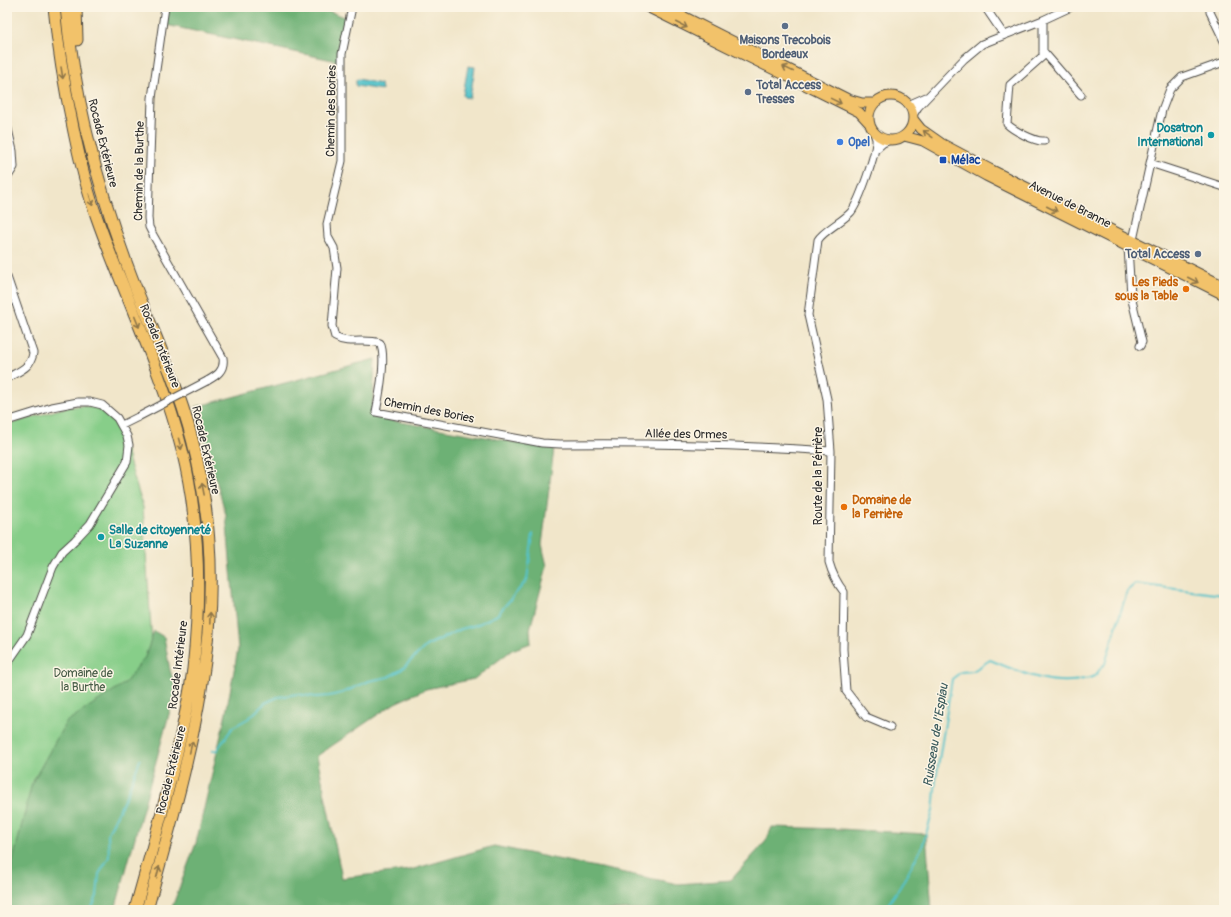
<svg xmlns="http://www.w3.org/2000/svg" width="1231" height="917" font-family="Pangolin,sans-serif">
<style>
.green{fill:#87ce89;stroke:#597c5a}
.forest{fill:#6db175;stroke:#4c6e50}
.water{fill:#55c3ca;stroke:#40777a}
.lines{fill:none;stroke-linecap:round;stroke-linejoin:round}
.stream{stroke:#55c3ca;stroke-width:2}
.minor-casing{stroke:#494743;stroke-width:9}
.major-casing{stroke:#494743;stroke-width:11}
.highway-casing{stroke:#494743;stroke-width:13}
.minor{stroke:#fff;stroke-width:7}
.major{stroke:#f2c26a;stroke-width:9}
.highway{stroke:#f2c26a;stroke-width:11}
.minor-bridge-casing{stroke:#494743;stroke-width:9;stroke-linecap:butt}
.minor-bridge{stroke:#fff;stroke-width:7}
.oneway{stroke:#8e764a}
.service-dot{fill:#5c6f8a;stroke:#fcf5e5;stroke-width:1.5}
.culture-dot{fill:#0f9aa8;stroke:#fcf5e5;stroke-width:1.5}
.shop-dot{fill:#3f7fe0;stroke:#fcf5e5;stroke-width:1.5}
.transit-dot{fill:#1a4fb4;stroke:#fcf5e5;stroke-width:1.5}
.food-dot{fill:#e8710a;stroke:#fcf5e5;stroke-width:1.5}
.labels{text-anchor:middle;stroke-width:3;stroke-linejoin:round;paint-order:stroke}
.service-label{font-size:12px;font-weight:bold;fill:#4e5e75;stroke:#fcf5e5}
.street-label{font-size:12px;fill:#2b2b2b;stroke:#fcf5e5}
.culture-label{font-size:12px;font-weight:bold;fill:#0d838f;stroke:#fcf5e5;text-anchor:end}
.shop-label{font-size:12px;font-weight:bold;fill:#366cbe;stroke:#fcf5e5;text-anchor:start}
.transit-label{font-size:12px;font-weight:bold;fill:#164399;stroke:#fcf5e5;text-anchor:start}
.food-label{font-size:12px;font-weight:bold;fill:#c56008;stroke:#fcf5e5;text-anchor:end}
.park-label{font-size:12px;fill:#475c47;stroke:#fcf5e5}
.water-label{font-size:13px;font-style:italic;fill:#38595b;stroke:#fcf5e5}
</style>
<rect width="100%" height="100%" fill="#fcf5e5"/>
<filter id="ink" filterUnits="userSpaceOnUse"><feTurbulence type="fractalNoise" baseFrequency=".025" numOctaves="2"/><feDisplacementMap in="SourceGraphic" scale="8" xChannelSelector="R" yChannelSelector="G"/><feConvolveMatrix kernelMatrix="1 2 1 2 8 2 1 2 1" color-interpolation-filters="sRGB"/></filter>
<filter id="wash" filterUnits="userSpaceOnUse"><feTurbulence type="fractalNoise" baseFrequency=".012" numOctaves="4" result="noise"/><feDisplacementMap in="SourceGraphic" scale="16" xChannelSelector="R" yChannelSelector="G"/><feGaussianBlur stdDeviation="0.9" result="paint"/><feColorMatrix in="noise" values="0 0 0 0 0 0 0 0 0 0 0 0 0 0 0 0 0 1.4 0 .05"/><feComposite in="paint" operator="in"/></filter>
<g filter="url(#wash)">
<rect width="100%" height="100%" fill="#f1e6ca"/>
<path class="green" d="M84,406L96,408L102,411L114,421L119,428L130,464L143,507L152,643L61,910H7V425L67,407Z"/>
<path class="forest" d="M169,7H317L345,17L337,61L166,25Z
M375,359L372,417L554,449L542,545L547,566L530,629L531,643L512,650L474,679L426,689L395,703L317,756L342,878L410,870L494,846L678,884L731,880L766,841L772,827L840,829L926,834L932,910H171L196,843L226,713L238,649L226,515L195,407Z
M154,631L164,637L170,670L176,689L115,910H7V885L32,783L66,722L125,683L145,657Z"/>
<path class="water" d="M468,66L475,67L470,98L464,97L463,95Z
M358,79L381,84L382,90L356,86V80Z"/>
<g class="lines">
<path class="stream" d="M212,751L217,750L233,727L249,718L265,703L278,697L297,694L316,697L329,696L342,693L369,681L388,677L401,670L426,646L461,629L476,625L497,615L527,580L533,534
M91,910L97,896L99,874L109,857L108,833L127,794L140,760
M884,910L900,887L922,847L933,811L936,779L952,679L961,672L973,671L990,660C1019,672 1052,687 1084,679C1086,679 1091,678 1093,677C1098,674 1100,667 1105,664L1127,591L1135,584L1224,595"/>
</g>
</g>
<g filter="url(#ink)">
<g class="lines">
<defs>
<path id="minor" d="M165,7L152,98L148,218L149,227L153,235L223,358C225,371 216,376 207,381
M352,7L342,54V161L327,224L328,237L334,248L337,268L332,326L335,337C348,345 366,338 380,343C387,356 379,397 376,412L542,443L560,444C651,443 741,445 831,451
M985,7L1004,35
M1210,7V12L1224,41
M1043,20V56L1010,85L1007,124C1013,130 1035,142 1044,141
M1043,51L1081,95
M908,105L926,97
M913,115L918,107L964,59L982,44L1043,20L1071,7
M7,125L13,151L14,167L7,178
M873,130C874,133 875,136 876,139C877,152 859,202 851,212C842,222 823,231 818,240L808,315L827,399L831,451L829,562C832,573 837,583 844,592L843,649L846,691L866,717L890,727
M875,150L883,143L890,140
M1150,163L1224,187
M1133,240L1155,141L1162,110L1170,89L1182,77L1224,62
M1128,247L1131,296L1142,342L1140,346
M7,277L33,353C31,368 19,371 7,378
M7,421L52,407L78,402H90L102,405L117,418L127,436L129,445L127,462L90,524L75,540L62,552L53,567L27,635L7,664
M122,425L138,417"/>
<path id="major" d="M647,7L859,112L870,124
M665,7L848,99L862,103H875
M869 118a22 22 0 1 1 44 0a22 22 0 1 1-44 0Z
M913,119L921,129L941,143L990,169L1224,286
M904,136L923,141L986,176L1224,295"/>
<path id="highway" d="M54,7C58,49 65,90 74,132C80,161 87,190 97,218C124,295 162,370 182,450C200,522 201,596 193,669C189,700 182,731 175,761C163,811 149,860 135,910
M66,7C74,98 97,185 129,270C140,300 153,328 164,357C182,400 196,446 203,492C228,635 185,773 147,910
M76,7L77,40"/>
</defs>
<use href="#minor" class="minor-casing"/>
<use href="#major" class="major-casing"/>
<use href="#highway" class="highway-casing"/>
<use href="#minor" class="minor"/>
<use href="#major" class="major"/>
<use href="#highway" class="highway"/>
<defs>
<path id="minor-bridge" d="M138,417L207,381"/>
</defs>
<use href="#minor-bridge" class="minor-bridge-casing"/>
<use href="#minor-bridge" class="minor-bridge"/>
</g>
<defs><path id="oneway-shaft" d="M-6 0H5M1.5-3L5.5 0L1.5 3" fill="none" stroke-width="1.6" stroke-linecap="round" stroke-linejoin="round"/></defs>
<g class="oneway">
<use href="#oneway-shaft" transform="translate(682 25) rotate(27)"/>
<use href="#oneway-shaft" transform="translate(788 69) rotate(-154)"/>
<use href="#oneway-shaft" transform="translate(62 73) rotate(81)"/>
<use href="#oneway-shaft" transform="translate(836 101) rotate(26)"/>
<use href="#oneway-shaft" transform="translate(928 134) rotate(-144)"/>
<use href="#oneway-shaft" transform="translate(91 200) rotate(74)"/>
<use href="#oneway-shaft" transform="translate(1052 209) rotate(27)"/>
<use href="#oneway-shaft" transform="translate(1193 280) rotate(27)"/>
<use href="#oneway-shaft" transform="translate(137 322) rotate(68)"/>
<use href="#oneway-shaft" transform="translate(180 444) rotate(75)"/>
<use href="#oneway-shaft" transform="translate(203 489) rotate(-101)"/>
<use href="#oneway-shaft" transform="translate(210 618) rotate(-88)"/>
<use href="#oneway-shaft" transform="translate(191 747) rotate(-77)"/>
<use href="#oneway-shaft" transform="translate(158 872) rotate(-75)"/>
</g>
</g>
<g class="service-dot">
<circle cx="785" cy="26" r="4"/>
<circle cx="748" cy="92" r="4"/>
<circle cx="1198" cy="254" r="4"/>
</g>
<g class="culture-dot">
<circle cx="1211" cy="135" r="4"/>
<circle cx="101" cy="537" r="4"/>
</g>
<circle class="shop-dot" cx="840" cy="142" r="4"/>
<rect class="transit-dot" x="939" y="156" width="8" height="8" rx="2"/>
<g class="food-dot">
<circle cx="1186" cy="289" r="4"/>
<circle cx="844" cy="507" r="4"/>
</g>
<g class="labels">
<g class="service-label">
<text x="785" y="44">Maisons Trecobois<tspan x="785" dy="14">Bordeaux</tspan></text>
<text x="756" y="89" text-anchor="start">Total Access<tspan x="756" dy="14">Tresses</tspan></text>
<text x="1190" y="258" text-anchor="end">Total Access</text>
</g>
<g class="street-label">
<text transform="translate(331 111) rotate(-89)" y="4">Chemin des Bories</text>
<text transform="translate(103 143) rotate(76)" y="4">Rocade Extérieure</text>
<text transform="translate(139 171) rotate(-89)" y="4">Chemin de la Burthe</text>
<text transform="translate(1070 204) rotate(27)" y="4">Avenue de Branne</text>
<text transform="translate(160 346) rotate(68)" y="4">Rocade Intérieure</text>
<text transform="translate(429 410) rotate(11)" y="4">Chemin des Bories</text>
<text transform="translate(686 434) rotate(1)" y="4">Allée des Ormes</text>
<text transform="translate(206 450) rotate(77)" y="4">Rocade Extérieure</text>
<text transform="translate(818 476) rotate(-90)" y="4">Route de la Pérrière</text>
<text transform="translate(178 665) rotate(-83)" y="4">Rocade Intérieure</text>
<text transform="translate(171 770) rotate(-76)" y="4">Rocade Extérieure</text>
</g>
<g class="culture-label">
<text x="1203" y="132">Dosatron<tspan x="1203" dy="14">International</tspan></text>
<text x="109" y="534" text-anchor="start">Salle de citoyenneté<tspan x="109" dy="14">La Suzanne</tspan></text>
</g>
<g class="shop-label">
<text x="848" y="146">Opel</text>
</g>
<g class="transit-label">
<text x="951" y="164">Mélac</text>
</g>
<g class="food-label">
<text x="1178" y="286">Les Pieds<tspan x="1178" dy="14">sous la Table</tspan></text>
<text x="852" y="504" text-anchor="start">Domaine de<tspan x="852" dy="14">la Perrière</tspan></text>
</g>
<g class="park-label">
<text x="83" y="677">Domaine de<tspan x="83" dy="14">la Burthe</tspan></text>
</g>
<g class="water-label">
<text transform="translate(935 735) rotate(-81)" y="5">Ruisseau de l'Espiau</text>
</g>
</g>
<rect width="1231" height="917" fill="none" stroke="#fcf5e5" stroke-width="24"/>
</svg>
